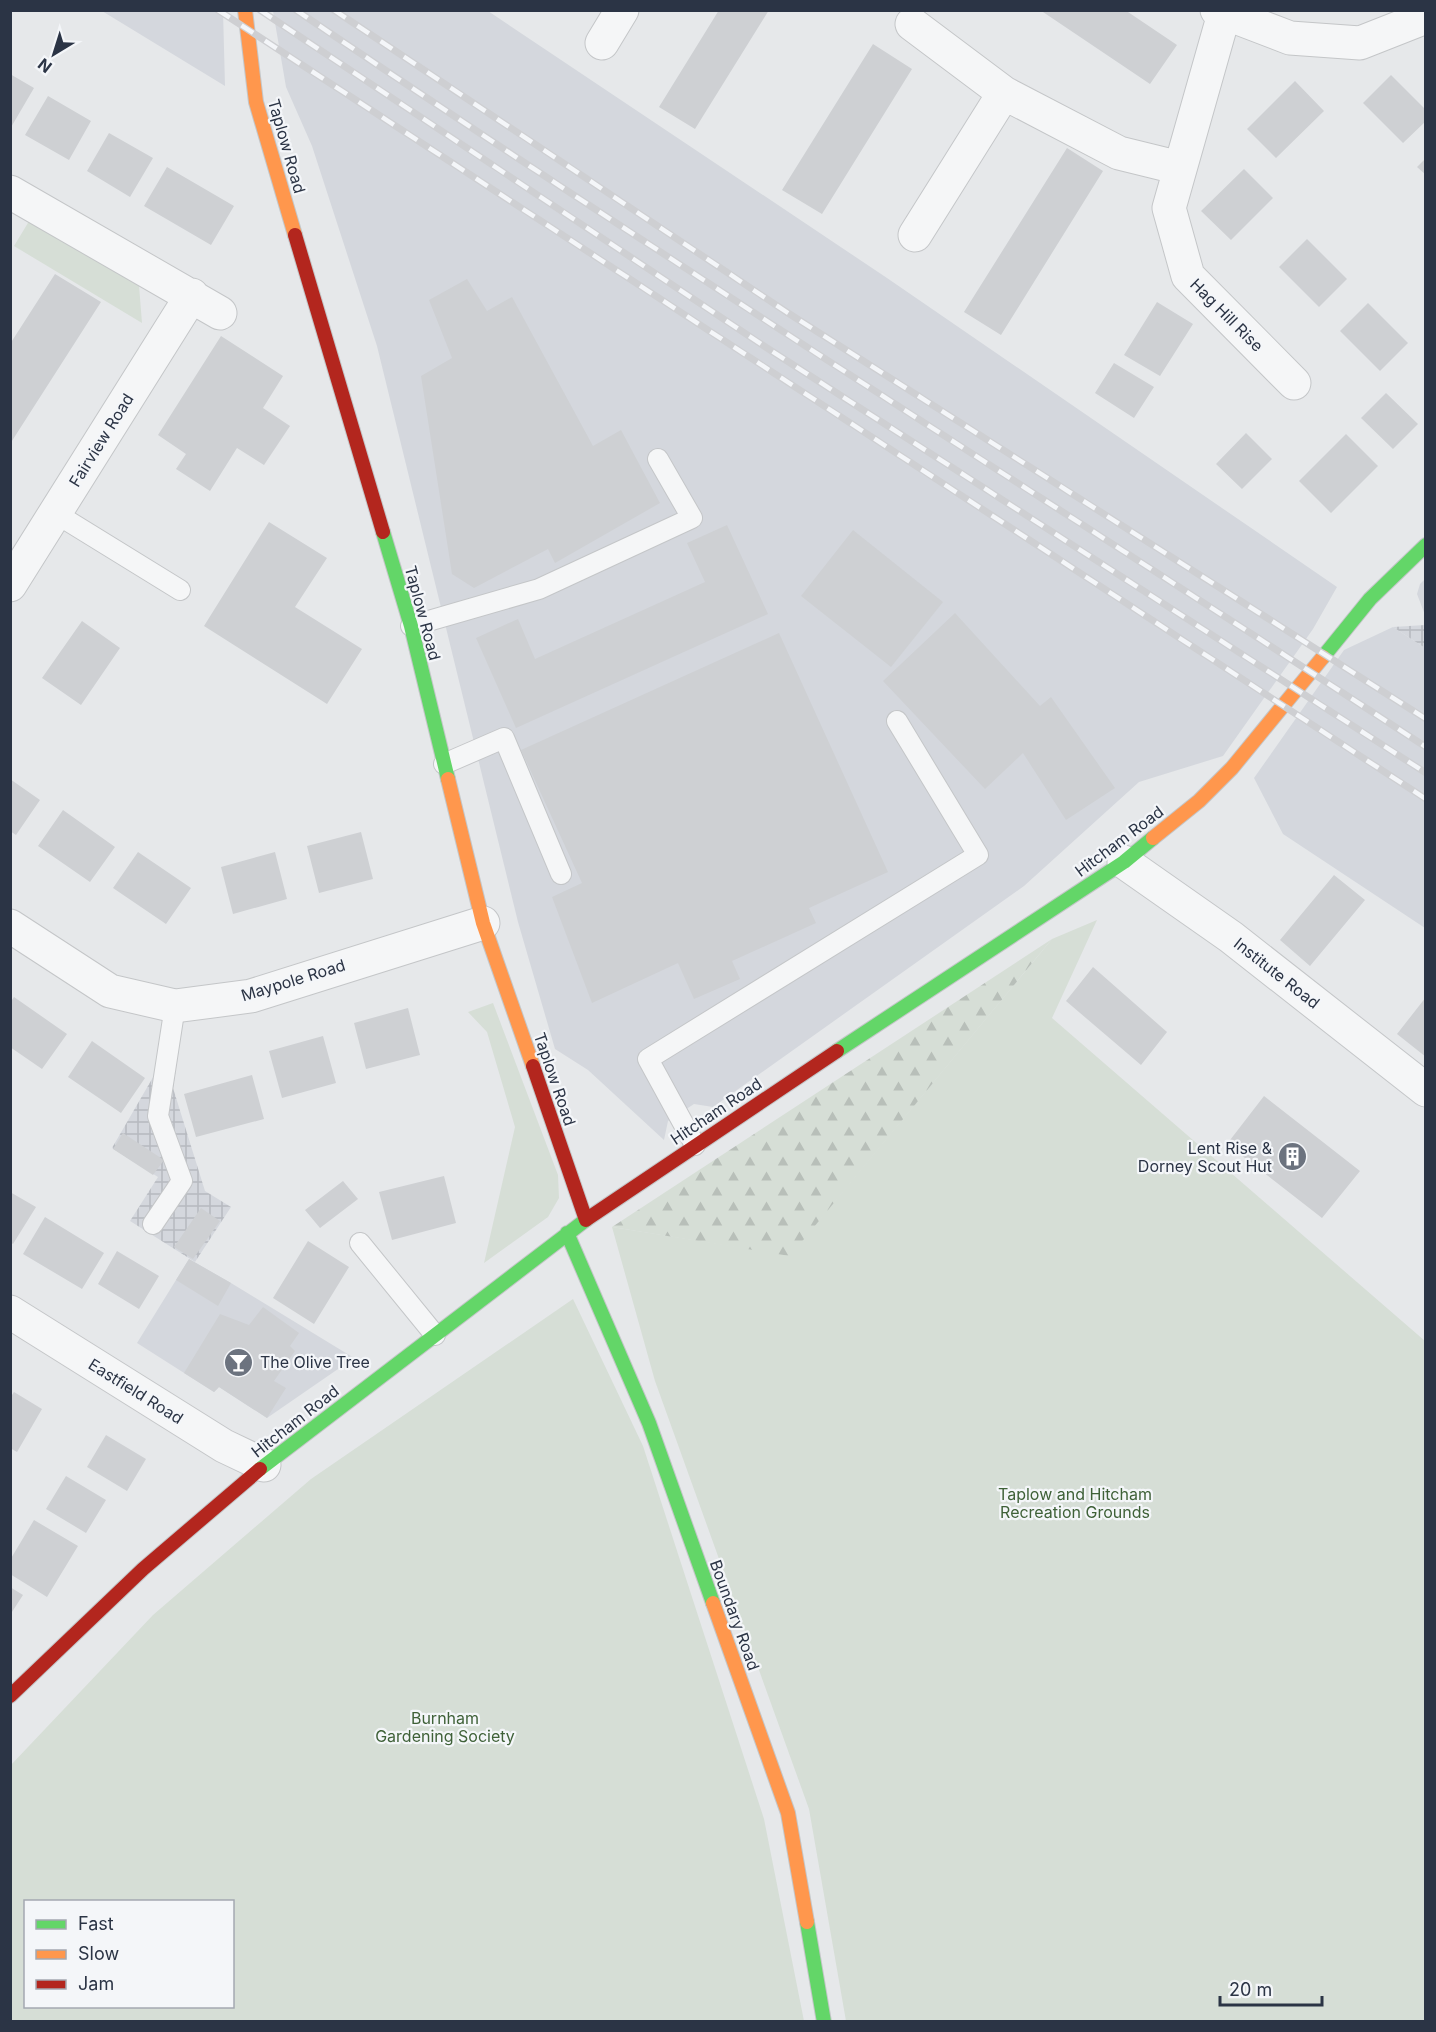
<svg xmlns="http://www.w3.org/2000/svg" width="1436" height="2032" font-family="Inter,sans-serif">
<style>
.built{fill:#d4d7dd}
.industrial{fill:url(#industrial-grid)}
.green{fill:#d6ded6;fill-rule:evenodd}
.forest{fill:url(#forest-firs)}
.building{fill:#ced0d3}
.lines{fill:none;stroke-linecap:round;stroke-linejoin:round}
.lane-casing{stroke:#c4c6c8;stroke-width:22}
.street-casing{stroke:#c4c6c8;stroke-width:35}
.fast-casing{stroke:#c4c6c8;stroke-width:16}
.slow-casing{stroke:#c4c6c8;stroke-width:16}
.jam-casing{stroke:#c4c6c8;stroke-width:16}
.lane{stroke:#f5f6f7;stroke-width:20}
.street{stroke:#f5f6f7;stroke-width:33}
.fast{stroke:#63d668;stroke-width:14}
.slow{stroke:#ff974d;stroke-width:14}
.jam{stroke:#b3261e;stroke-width:14}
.rail-casing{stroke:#cecfd2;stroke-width:7}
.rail{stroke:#f4f6f9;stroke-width:4.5;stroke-dasharray:14;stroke-linecap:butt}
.labels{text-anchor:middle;stroke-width:4.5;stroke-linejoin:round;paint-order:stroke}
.street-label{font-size:16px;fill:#2b3445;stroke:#f4f6f9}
.poi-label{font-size:16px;fill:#2b3445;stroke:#f4f6f9;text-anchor:end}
.park-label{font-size:16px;fill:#3f6138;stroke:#f4f6f9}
</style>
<defs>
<pattern id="industrial-grid" width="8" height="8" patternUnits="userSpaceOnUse" patternTransform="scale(1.5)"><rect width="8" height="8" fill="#d4d7dd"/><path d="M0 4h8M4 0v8" fill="none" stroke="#b6b9bf"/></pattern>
<pattern id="forest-firs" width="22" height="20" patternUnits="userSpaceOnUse" patternTransform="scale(1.5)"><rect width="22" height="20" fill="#d6ded6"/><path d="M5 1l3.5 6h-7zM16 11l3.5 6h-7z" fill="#b8bfb9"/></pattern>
</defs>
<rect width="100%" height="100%" fill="#e6e8ea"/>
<path class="built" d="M102,11H223L225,86Z
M273,11H488L887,278L1337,587L1313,629L1223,756L1139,782L1024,886L713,1107L694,1104L668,1121L664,1140L588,1070L555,1049L518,922L377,346L312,146L286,87Z
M1425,579V615L1417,594L1420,584Z
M1393,627L1425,648V928L1283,834L1254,778L1344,650Z
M189,1259L231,1283L354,1358L267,1418L219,1387L214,1392L137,1343Z"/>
<path class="industrial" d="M1425,625V648L1393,627Z
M164,1025L182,1029L173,1088L205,1191L231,1207L195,1262L130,1221L158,1177L112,1148L156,1072Z"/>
<path class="green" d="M34,213L138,273L142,323L14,246Z
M1097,920L1052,1018L1425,1341V2021H846L809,1809L655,1381L612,1227L790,1255L1052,939Z
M493,1003L558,1175L559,1198L548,1217L484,1263L515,1127L487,1032L468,1012Z
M573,1299L643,1446L764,1819L804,2021H11L10,1766L153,1615L311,1479ZM26,1902H232V2006H26Z"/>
<path class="forest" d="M1052,939L790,1256L612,1227Z"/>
<path class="building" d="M719,10H769L695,129L659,107Z
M1040,10H1125L1177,45L1150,84Z
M873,44L912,69L822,214L782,190Z
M10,74L34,88L10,129Z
M1391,75L1426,110V121L1403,143L1363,103Z
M1295,81L1324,111L1276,158L1247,129Z
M48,96L91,121L69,160L25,135Z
M109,133L153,158L130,197L87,171Z
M1067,148L1103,171L1001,335L964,312Z
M1426,158V175L1417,167Z
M167,167L234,206L211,245L144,206Z
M1244,169L1273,198L1231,240L1201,211Z
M1307,239L1347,279L1319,307L1279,267Z
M55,274L101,302L10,444V344Z
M467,279L487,311L512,297L593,446L621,430L660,503L555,563L548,549L474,588L452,574L421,376L452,358L429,300Z
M1157,302L1193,324L1160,376L1124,355Z
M1368,303L1408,343L1380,371L1340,331Z
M221,336L283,376L263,408L290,426L264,465L237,448L210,491L176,469L186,454L158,435Z
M1114,363L1154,387L1134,418L1095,393Z
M1386,393L1418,424L1393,449L1361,418Z
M1246,433L1272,459L1242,489L1216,464Z
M1346,434L1378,466L1331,513L1299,481Z
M269,522L327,558L295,607L362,649L327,704L204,626Z
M727,525L768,614L516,728L476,638L518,619L535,659L705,582L687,543Z
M853,530L943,602L891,667L801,596Z
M955,613L1040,706L1051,697L1115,788L1066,820L1023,753L985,789L883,681Z
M82,621L120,648L81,705L42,678Z
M779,633L888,872L809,908L816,923L732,961L740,979L694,999L678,963L592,1003L552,897L582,883L521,750Z
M10,779L40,800L16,835L10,831Z
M63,810L115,847L90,882L38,846Z
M361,832L373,879L319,893L307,846Z
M138,852L191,888L166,924L113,888Z
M275,852L287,899L233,914L221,867Z
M1334,875L1365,900L1310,966L1280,940Z
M1093,967L1167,1032L1141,1065L1066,1001Z
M14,997L67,1034L42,1069L10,1047V1003Z
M1426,997V1057L1397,1034Z
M408,1008L420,1055L366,1069L354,1023Z
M323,1036L336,1083L282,1098L269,1051Z
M92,1041L145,1078L121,1113L68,1077Z
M252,1075L264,1119L196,1137L184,1094Z
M1264,1096L1360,1171L1322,1218L1227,1144Z
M123,1133L164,1160L153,1175L113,1149Z
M444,1176L456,1223L392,1240L379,1192Z
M343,1181L358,1199L320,1228L305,1210Z
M10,1192L36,1207L13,1244L10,1242Z
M201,1208L220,1221L193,1259L174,1247Z
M45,1217L104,1253L82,1289L23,1254Z
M308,1241L349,1267L314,1324L273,1298Z
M117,1251L159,1276L139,1309L98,1284Z
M189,1259L231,1283L218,1306L176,1280Z
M263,1307L299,1333L290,1346L295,1351L274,1381L286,1388L267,1418L219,1387L214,1392L184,1373L220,1314L249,1325Z
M14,1392L42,1409L17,1452L10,1448V1398Z
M106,1435L146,1459L127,1491L87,1467Z
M66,1476L106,1500L86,1533L46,1509Z
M34,1520L78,1546L47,1597L10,1574V1560Z
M10,1587L23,1595L10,1615Z"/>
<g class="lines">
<defs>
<path id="lane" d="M55,513L180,590
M411,626L539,589L692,518L658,459
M444,764L504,738L561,874
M695,1145L648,1059L978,855L897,721
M153,1224L182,1181L158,1116L175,1006
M360,1243L435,1335"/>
<path id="street" d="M1217,10L1290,38L1360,43L1426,17
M1224,14L1169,208L1188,276L1294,383
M912,24L1004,93L1119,153L1180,168
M602,43L622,10
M10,192L220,313
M915,235L1004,93
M10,585L192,295
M1124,862L1231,937L1426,1090
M10,926L110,991L175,1006L251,996L483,923
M10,1312L224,1446L264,1465"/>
<path id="fast" d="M383,532L411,626L448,779
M1323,657L1370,599L1426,545
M837,1051L1124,862L1153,838
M567,1233L649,1423L713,1603
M260,1469L587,1219
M807,1922L824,2022"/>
<path id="slow" d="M245,10L256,102L295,235
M448,779L483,923L533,1066
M1153,838L1199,801L1232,768L1323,657
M713,1603L788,1813L807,1922"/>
<path id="jam" d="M295,235L383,532
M533,1066L586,1220
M587,1219L837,1051
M10,1696L143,1569L260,1469"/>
</defs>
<use href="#lane" class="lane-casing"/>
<use href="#street" class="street-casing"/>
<use href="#fast" class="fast-casing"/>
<use href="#slow" class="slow-casing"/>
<use href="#jam" class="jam-casing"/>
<use href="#lane" class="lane"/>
<use href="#street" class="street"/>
<use href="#fast" class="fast"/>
<use href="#slow" class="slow"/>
<use href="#jam" class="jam"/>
<defs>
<path id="rail" d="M218,10L1426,799
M260,10L767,348L1426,773
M296,10C668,262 1049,501 1426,747
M334,10L788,313L1426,719"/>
</defs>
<use href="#rail" class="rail-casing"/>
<use href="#rail" class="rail"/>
</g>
<defs>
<symbol id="building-disc" viewBox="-11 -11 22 22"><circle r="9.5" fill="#6c737f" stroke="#f4f6f9"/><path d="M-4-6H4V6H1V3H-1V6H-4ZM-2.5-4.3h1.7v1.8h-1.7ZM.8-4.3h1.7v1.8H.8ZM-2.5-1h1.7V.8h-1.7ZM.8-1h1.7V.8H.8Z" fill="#fff"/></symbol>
<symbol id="bar-disc" viewBox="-11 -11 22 22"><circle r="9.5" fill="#6c737f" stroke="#f4f6f9"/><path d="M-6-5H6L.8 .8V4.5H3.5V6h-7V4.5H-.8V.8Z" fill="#fff"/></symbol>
</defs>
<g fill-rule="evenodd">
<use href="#building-disc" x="1276" y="1140" width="33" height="33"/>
<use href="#bar-disc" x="222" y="1346" width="33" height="33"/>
</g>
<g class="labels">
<g class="street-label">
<text transform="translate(287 146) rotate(74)" y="6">Taplow Road</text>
<text transform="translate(1227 315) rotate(45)" y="6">Hag Hill Rise</text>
<text transform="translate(101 440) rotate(-58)" y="6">Fairview Road</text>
<text transform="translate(423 613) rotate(75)" y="6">Taplow Road</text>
<text transform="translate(1119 841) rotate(-37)" y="6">Hitcham Road</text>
<text transform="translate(1277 973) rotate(38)" y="6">Institute Road</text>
<text transform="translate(293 980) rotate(-17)" y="6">Maypole Road</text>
<text transform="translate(555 1079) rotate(71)" y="6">Taplow Road</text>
<text transform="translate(716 1111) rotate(-34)" y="6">Hitcham Road</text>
<text transform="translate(136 1391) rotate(32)" y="6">Eastfield Road</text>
<text transform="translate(295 1421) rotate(-38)" y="6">Hitcham Road</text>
<text transform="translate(735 1615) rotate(70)" y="6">Boundary Road</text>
</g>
<g class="poi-label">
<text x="1272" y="1154">Lent Rise &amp;<tspan x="1272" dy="18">Dorney Scout Hut</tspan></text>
<text x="260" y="1368" text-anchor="start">The Olive Tree</text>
</g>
<g class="park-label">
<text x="1075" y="1500">Taplow and Hitcham<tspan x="1075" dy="18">Recreation Grounds</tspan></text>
<text x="445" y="1724">Burnham<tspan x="445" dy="18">Gardening Society</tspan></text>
</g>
</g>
<rect width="1436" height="2032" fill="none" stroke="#2b3445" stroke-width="24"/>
<rect x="24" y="1900" width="210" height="108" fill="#f4f6f9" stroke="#a4a8b1" stroke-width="1.5"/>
<rect x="36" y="1920" width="30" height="9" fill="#63d668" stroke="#a4a8b1" stroke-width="1.5"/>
<text x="78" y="1930" font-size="18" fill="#2b3445">Fast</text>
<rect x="36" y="1950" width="30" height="9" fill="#ff974d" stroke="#a4a8b1" stroke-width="1.5"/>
<text x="78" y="1960" font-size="18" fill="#2b3445">Slow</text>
<rect x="36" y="1980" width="30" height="9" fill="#b3261e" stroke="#a4a8b1" stroke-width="1.5"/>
<text x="78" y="1990" font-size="18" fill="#2b3445">Jam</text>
<g transform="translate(54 54) rotate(218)" stroke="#f4f6f9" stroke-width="4.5" paint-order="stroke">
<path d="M0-4.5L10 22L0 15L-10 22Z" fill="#2b3445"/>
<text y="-9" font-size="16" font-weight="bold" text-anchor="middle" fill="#2b3445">N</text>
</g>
<path d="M1220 1996v9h102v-9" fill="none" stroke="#2b3445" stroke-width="3"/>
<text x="1229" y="1996" font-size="18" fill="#2b3445" stroke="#f4f6f9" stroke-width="4.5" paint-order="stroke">20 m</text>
</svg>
